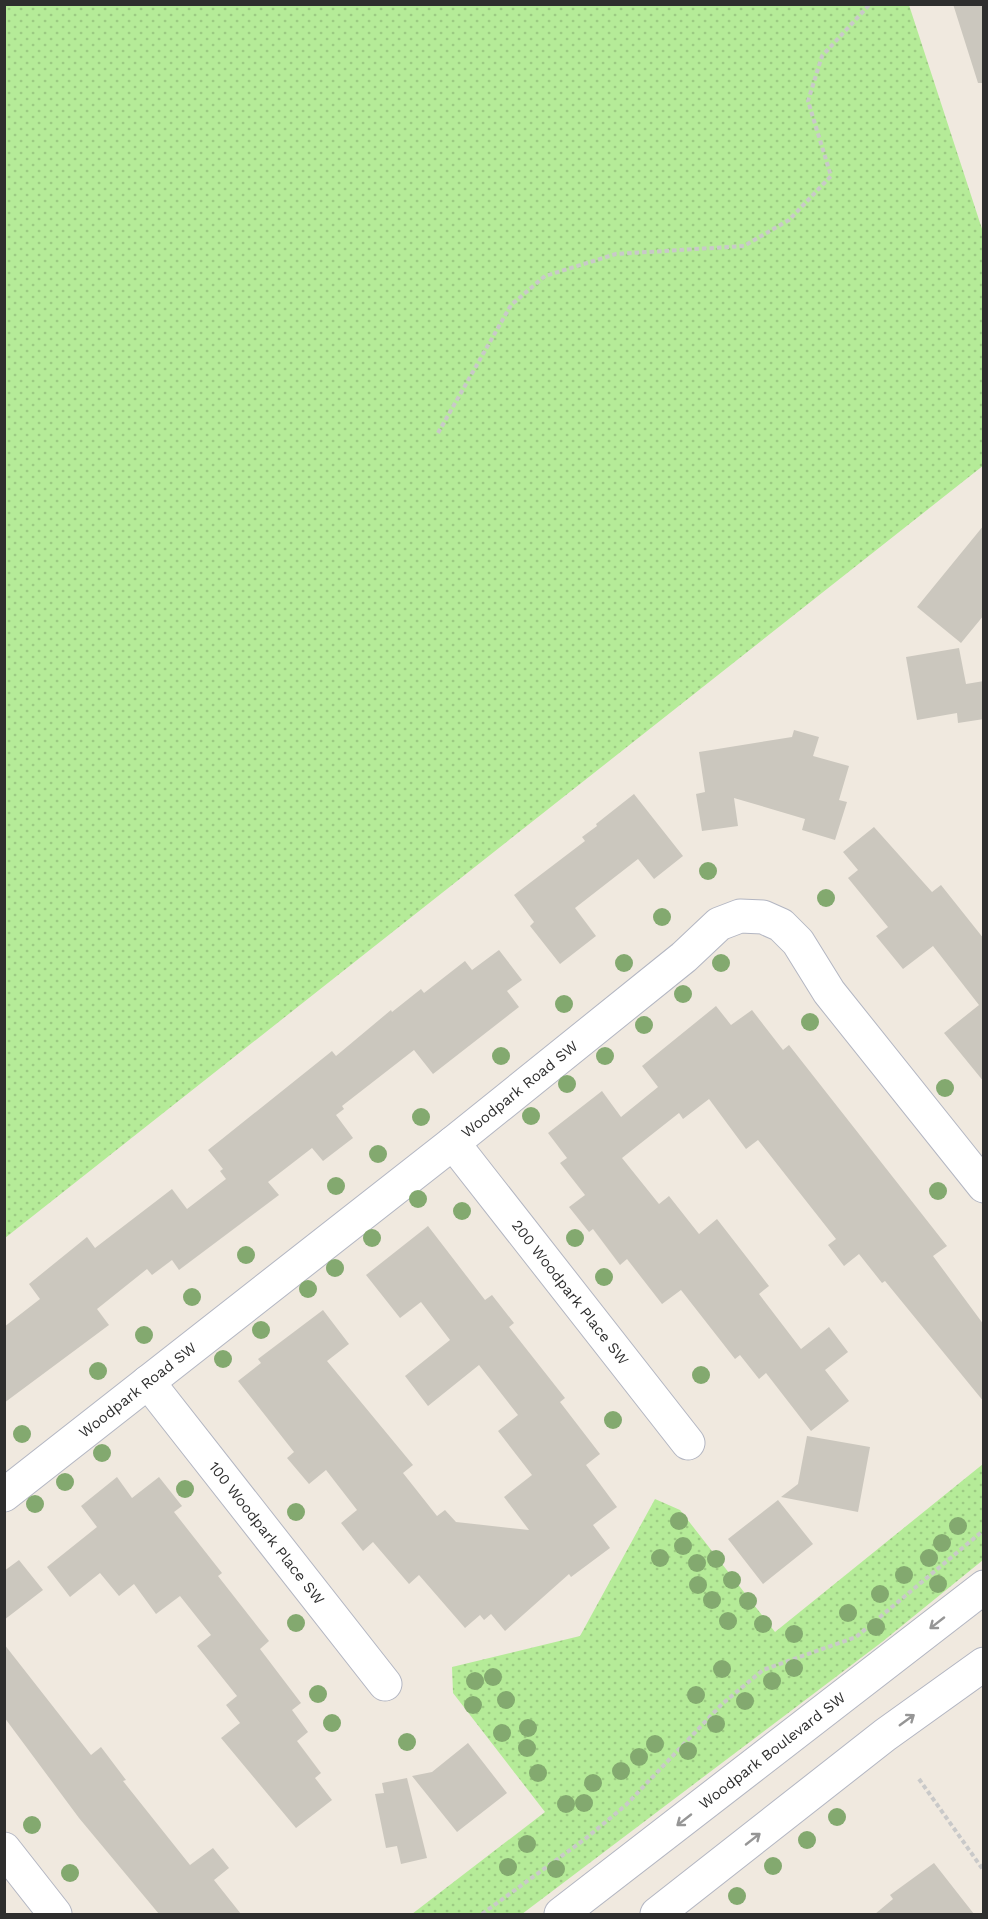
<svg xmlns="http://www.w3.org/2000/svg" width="988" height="1919" font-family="'Work Sans',sans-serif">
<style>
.grass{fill:url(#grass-dots)}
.building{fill:#cbc7be}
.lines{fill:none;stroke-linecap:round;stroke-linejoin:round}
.minor-casing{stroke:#b3b6c2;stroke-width:35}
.path{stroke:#c9c9c9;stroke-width:4;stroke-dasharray:4.5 3;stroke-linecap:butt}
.minor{stroke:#fff;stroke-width:33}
.tree{fill:#83a96f}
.oneway{stroke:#969696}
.labels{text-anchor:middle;stroke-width:4.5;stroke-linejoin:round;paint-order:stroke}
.street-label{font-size:15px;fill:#2e2e2e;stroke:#fff}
</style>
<defs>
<pattern id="grass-dots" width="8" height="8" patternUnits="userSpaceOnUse" patternTransform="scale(1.5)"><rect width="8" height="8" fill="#b5eb98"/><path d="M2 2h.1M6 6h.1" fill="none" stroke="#9cca83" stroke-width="1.8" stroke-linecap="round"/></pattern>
</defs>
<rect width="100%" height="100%" fill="#f0e9df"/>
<path class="grass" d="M5,4L909,5L983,232L984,465L5,1238Z
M983,1464V1560L882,1642L522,1914H412L545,1812L453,1693L452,1667L580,1636L655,1499L680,1510L775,1632Z"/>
<path class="building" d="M953,4H984V83H978Z
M984,525V615L961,643L917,607Z
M959,648L966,684L984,681V719L958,723L957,713L917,720L906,657Z
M794,730L819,737L813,756L849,766L839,800L847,802L835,840L802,830L805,819L734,798L738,826L702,831L696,794L705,792L699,752L792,737Z
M634,794L683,856L654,879L638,859L575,908L596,936L560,964L530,926L534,922L514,895L585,841L582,837L597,826L596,824Z
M874,827L932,892L941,885L984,939V1082L944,1033L979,1005L933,946L903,969L876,936L888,927L848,878L858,870L843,852Z
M499,950L522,980L507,991L519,1007L433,1074L414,1050L342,1106L344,1109L336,1115L353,1138L323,1161L312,1148L268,1182L279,1195L179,1270L172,1260L152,1275L147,1269L97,1309L109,1325L4,1403V1327L40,1299L29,1284L87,1237L95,1248L172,1189L187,1209L226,1179L220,1171L223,1169L208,1150L222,1139L332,1051L336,1056L391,1010L392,1012L421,989L424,993L465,961L472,970Z
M716,1006L731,1025L752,1010L783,1050L789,1045L947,1246L933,1256L984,1325V1402L885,1281L882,1283L859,1254L844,1266L828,1245L836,1239L758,1140L746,1149L709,1099L683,1119L679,1113L622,1158L659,1204L669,1196L699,1234L717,1219L769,1286L759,1294L801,1349L829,1327L848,1352L825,1370L849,1401L811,1431L766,1373L759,1379L740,1355L735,1359L681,1290L662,1304L627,1259L620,1265L593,1229L589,1232L569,1207L585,1195L560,1163L567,1158L548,1133L602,1091L621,1117L658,1087L642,1066Z
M428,1226L485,1300L492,1295L514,1323L509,1327L565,1398L560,1402L600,1454L586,1465L617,1507L593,1525L610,1548L571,1577L569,1574L505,1631L491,1614L484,1620L480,1615L465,1628L419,1575L409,1584L373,1542L363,1551L341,1523L357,1510L326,1470L309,1484L287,1458L294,1452L238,1381L261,1363L258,1359L323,1310L349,1344L327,1361L413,1465L403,1473L437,1516L445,1510L456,1522L529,1530L504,1497L532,1475L498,1431L518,1415L479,1365L428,1406L405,1376L450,1340L421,1302L400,1318L366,1275Z
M807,1436L870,1447L858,1512L781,1497L798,1484Z
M117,1477L132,1498L159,1477L182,1506L174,1512L222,1573L218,1576L269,1641L260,1649L301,1703L292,1710L308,1732L297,1741L321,1773L315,1778L332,1800L296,1828L221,1738L240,1723L226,1705L237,1696L197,1646L211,1635L180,1596L156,1614L134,1584L119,1596L100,1573L70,1597L47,1567L97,1527L81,1506Z
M778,1500L813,1544L763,1584L728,1539Z
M19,1560L43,1590L4,1620V1571Z
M4,1644L91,1755L101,1747L126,1780L123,1781L190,1865L213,1848L229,1868L214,1880L241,1914H159L79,1818L4,1717Z
M468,1743L507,1793L457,1832L412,1776L432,1772Z
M407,1778L427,1858L401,1864L397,1846L386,1848L375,1794L384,1793L382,1783Z
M934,1863L974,1914H875L893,1899L890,1895Z"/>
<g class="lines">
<defs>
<g id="minor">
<path id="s1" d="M453,1143L688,1443"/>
<path id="s2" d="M148,1382L385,1684"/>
<path id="s3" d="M4,1495L453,1143L684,957L719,924L740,916L763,917L781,925L798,942L829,992L984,1186"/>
<path d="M4,1849L55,1914"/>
<path id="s4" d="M561,1914L984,1587"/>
<path d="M657,1914L885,1735L984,1664"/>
</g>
</defs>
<use href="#minor" class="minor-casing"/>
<path class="path" d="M438,433L511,305L545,276L616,254L744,246L789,220L831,176L808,101L822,56L870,4
M919,1779L984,1871
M482,1914L585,1839L626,1805L722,1704L763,1670L856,1637L984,1530"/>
<use href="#minor" class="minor"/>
</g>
<g class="tree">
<circle cx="708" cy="871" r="9"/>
<circle cx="826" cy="898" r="9"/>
<circle cx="662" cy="917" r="9"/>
<circle cx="624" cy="963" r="9"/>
<circle cx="721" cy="963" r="9"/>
<circle cx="683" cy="994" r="9"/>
<circle cx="564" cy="1004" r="9"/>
<circle cx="810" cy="1022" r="9"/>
<circle cx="644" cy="1025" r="9"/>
<circle cx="501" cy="1056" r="9"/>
<circle cx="605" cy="1056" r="9"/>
<circle cx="567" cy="1084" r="9"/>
<circle cx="945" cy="1088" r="9"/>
<circle cx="531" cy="1116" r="9"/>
<circle cx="421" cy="1117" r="9"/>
<circle cx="378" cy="1154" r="9"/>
<circle cx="336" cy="1186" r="9"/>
<circle cx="938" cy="1191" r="9"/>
<circle cx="418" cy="1199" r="9"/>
<circle cx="462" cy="1211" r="9"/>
<circle cx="372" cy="1238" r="9"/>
<circle cx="575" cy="1238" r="9"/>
<circle cx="246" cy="1255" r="9"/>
<circle cx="335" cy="1268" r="9"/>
<circle cx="604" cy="1277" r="9"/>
<circle cx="308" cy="1289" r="9"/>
<circle cx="192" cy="1297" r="9"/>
<circle cx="261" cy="1330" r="9"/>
<circle cx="144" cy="1335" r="9"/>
<circle cx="223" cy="1359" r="9"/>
<circle cx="98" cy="1371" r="9"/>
<circle cx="701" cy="1375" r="9"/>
<circle cx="613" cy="1420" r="9"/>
<circle cx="22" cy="1434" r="9"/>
<circle cx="102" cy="1453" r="9"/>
<circle cx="65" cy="1482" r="9"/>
<circle cx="185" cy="1489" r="9"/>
<circle cx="35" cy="1504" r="9"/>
<circle cx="296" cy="1512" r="9"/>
<circle cx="679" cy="1521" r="9"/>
<circle cx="958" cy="1526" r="9"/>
<circle cx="942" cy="1543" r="9"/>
<circle cx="683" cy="1546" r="9"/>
<circle cx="660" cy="1558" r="9"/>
<circle cx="929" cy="1558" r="9"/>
<circle cx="716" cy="1559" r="9"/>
<circle cx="697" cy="1563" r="9"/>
<circle cx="904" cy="1575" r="9"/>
<circle cx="732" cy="1580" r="9"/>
<circle cx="938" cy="1584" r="9"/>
<circle cx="698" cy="1585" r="9"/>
<circle cx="880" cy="1594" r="9"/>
<circle cx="712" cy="1600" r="9"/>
<circle cx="748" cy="1601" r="9"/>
<circle cx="848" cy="1613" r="9"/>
<circle cx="728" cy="1621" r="9"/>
<circle cx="296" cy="1623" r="9"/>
<circle cx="763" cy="1624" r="9"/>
<circle cx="876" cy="1627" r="9"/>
<circle cx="794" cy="1634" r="9"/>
<circle cx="794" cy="1668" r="9"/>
<circle cx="722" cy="1669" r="9"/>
<circle cx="493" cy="1677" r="9"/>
<circle cx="475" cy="1681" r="9"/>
<circle cx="772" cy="1681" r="9"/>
<circle cx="318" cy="1694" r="9"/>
<circle cx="696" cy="1695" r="9"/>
<circle cx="506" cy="1700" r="9"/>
<circle cx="745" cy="1701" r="9"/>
<circle cx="473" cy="1705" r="9"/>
<circle cx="332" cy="1723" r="9"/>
<circle cx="716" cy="1724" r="9"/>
<circle cx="528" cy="1728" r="9"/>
<circle cx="502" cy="1733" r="9"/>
<circle cx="407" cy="1742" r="9"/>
<circle cx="655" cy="1744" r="9"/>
<circle cx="527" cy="1748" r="9"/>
<circle cx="688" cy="1751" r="9"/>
<circle cx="639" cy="1757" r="9"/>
<circle cx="621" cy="1771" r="9"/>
<circle cx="538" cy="1773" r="9"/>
<circle cx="593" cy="1783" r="9"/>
<circle cx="584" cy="1803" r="9"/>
<circle cx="566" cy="1804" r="9"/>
<circle cx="837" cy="1817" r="9"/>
<circle cx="32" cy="1825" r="9"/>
<circle cx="807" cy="1840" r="9"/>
<circle cx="527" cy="1844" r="9"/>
<circle cx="773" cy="1866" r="9"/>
<circle cx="508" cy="1867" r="9"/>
<circle cx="556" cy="1869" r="9"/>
<circle cx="70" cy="1873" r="9"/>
<circle cx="737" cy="1896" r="9"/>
</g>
<defs><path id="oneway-shaft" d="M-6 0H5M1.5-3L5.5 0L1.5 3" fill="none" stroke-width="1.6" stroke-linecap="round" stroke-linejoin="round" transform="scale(1.5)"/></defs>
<g class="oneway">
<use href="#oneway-shaft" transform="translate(937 1623) rotate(142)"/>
<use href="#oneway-shaft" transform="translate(907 1720) rotate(-36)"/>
<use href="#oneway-shaft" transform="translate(684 1820) rotate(142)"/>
<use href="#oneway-shaft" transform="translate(753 1839) rotate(-38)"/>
</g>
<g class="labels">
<g class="street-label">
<text dy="5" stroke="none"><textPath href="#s3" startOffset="656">Woodpark Road SW</textPath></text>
<text dy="5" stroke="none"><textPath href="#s1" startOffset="190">200 Woodpark Place SW</textPath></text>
<text dy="5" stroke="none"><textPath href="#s3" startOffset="170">Woodpark Road SW</textPath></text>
<text dy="5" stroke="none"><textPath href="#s2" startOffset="192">100 Woodpark Place SW</textPath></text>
<text dy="5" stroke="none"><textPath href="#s4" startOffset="267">Woodpark Boulevard SW</textPath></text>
</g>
</g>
<rect width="988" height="1919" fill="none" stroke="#2e2e2e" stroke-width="12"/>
</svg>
